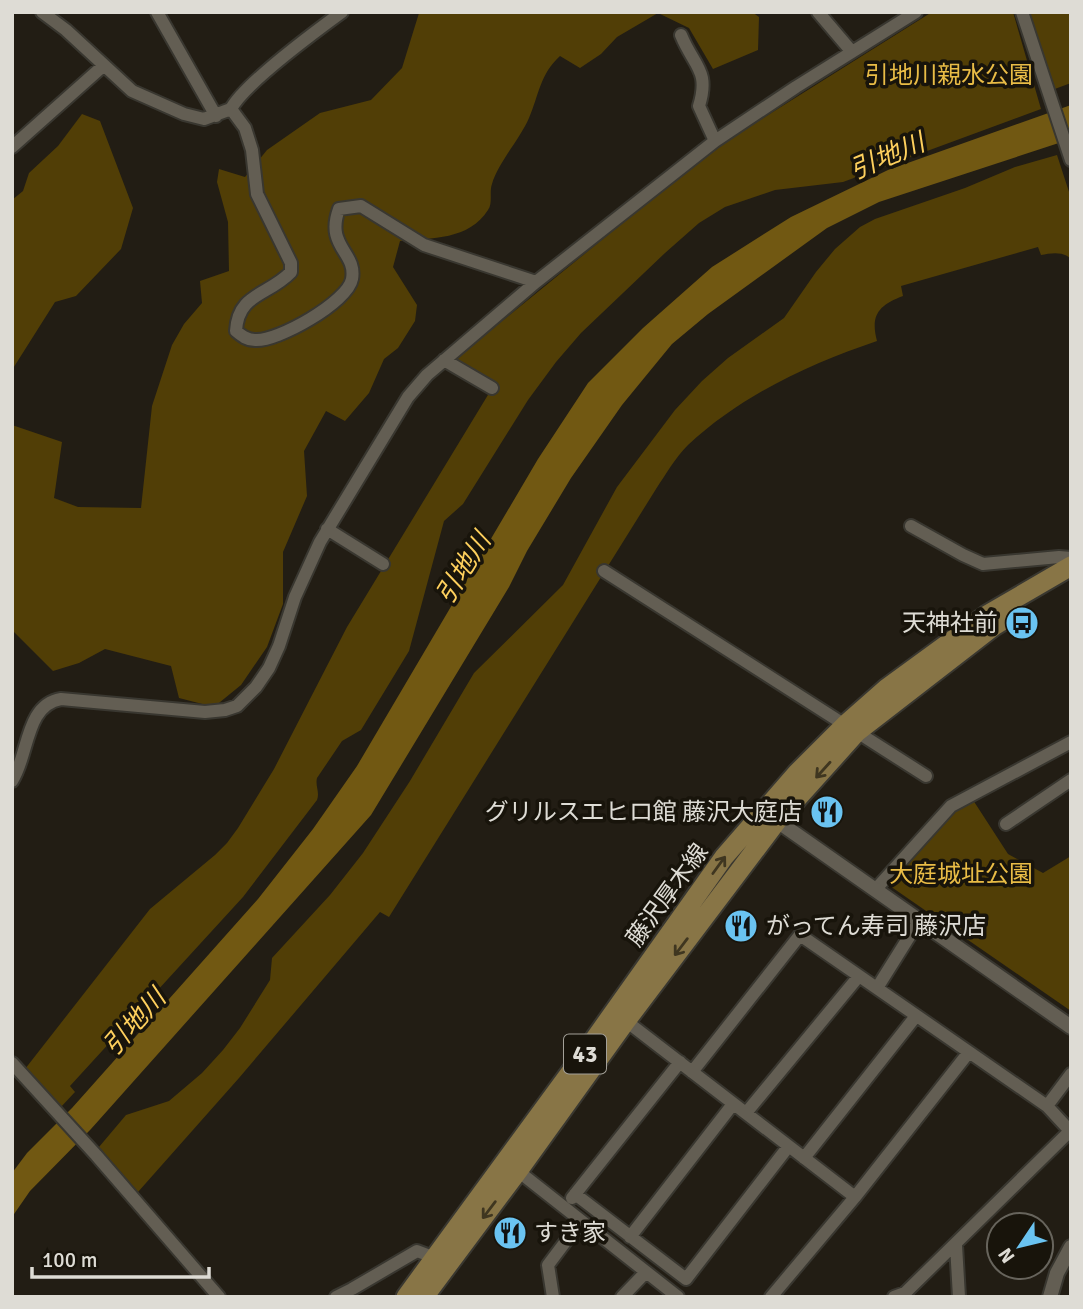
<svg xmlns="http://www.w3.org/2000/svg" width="1083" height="1309" font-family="Signika,'Noto Sans JP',sans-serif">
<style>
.green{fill:#513e06}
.water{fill:#715812}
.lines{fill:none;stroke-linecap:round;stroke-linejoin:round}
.minor-casing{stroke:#393730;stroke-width:16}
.tertiary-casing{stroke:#393730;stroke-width:18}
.primary-casing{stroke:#393730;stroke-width:23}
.minor{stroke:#635e53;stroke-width:12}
.tertiary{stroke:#635e53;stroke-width:14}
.primary{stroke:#887546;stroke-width:19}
.oneway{stroke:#3f3620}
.labels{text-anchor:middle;stroke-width:7;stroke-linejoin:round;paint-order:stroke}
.shield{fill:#18140b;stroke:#a3a098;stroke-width:2}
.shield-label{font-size:23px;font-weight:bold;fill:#dedcd5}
.park-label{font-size:24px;fill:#e9bc46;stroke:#18140b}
.poi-label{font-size:24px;fill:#dedcd5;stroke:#18140b;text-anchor:end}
.street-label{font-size:24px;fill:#dedcd5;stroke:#18140b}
.water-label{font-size:26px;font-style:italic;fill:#fed05d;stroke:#18140b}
</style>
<rect width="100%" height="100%" fill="#221d14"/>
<path class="green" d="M423,12H752L759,17L758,50L713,69L689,28L658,13L617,37L601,54L580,68L560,56C540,74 539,95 529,118C520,139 498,163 492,184C489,192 493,203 488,210C469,240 432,238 400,241L393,267L417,305L415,321L398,348L384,359L369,393L345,421L326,411L304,451L307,496L283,552V604L267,647L241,685L214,707L179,698L171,666L105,649L79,663L53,671L12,630V425L62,442L54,498L78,507L141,508L152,406L172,345L184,324L202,303L200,281L229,271L228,222L217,182L219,169L245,177L267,150L320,113L371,100L402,68L419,13Z
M932,12H1013L1041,109L843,182L775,190L725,207L699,223L665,253L581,333L556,362L528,400L463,504L444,521L409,651L361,730L342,741L317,778C315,786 320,792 317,800L243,897L70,1086L75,1092L60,1108L25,1069L150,909L215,855L227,843L238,828L274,769L347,627L494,385L453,361L685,172L733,137Z
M1029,12H1071V83L1052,90Z
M82,114L100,121L133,208L121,249L76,296L55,302L12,370V200L23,191L29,173L58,146Z
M1057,155L1071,198V259C1063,251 1051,253 1041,255L1038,247L901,286L903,296C879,305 870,315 877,341C809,364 742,395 688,445C675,458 666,474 656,489L389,917L380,912L239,1078L138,1192L99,1147L126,1115L169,1101L202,1073L223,1050L240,1028L270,980L272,958L330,895L363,853L410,781L474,673L563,585L617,487L675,410L702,381L728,358L784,318L816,272L835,249L860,227L875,219L965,188L1015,167Z
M973,800L1008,854L1043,873L1071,856V1011L890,886L888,880L948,815Z"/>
<path class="water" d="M1071,105V139L879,202L827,228L708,314L672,344L622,405L571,478L527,551L509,587L371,815L91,1129L30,1191L12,1217V1173L27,1153L72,1108L258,899L313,829L357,766L538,459L588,383L643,328L712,267L791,217L888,170Z"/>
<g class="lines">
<defs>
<path id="minor" d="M42,12L66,30L132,91L184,114L204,119L231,109C244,84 316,31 342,12
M157,12L216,116
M818,12L852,52
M1022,12L1071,160
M681,35C694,67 710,70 699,106L715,141
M231,109L245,128L252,150L257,194L291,263V272C268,296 238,293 236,331C242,336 247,340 255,340C277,342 348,302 352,279C357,252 325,247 339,209L361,206L424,245L536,282
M12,147L103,66
M444,360L492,388
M911,526L963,555L983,564L1059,557L1071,558
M327,529L383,564
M604,571L845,725
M857,732L926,776
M12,781C29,755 25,705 61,699L205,712L225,710L237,706L256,687L269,668L279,646L295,597L320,542L408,397L427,375L536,282L715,141L796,87L916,12
M1006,824L1071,780
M875,890L951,806L1071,742
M877,988L919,921
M626,1021L855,1197
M12,1063L96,1155L219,1297
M692,1072L800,935L1047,1106L1071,1132
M1047,1106L1071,1074
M746,1113L859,976
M804,1158L916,1016
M518,1171L678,1297
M575,1194L686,1279L788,1147
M572,1198L680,1062
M630,1237L733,1104
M956,1245L959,1297
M336,1297L352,1289L417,1251L438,1259
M553,1297L548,1265L581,1221
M622,1297L646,1272
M771,1297L855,1197L969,1052
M894,1297L905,1293L1070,1131"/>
<path id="tertiary" d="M770,816L1071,1027
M1050,1297L1057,1273L1071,1247"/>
<path id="primary" d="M406,1297L589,1047L724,857L797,773L845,725L887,688L987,615L1071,566
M424,1297L518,1171L626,1021L777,821L857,732L994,626L1015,613"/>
</defs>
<use href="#minor" class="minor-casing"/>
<use href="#tertiary" class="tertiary-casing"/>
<use href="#primary" class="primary-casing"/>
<use href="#minor" class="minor"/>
<use href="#tertiary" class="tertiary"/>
<use href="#primary" class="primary"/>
</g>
<defs><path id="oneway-shaft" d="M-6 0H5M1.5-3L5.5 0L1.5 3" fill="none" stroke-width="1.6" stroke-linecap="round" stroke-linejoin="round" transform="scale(1.75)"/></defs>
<g class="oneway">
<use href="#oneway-shaft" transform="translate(823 770) rotate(132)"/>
<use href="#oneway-shaft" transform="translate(719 865) rotate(-54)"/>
<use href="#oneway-shaft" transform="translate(681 947) rotate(127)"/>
<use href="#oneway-shaft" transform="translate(489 1210) rotate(127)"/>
</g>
<defs>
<symbol id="bus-disc" viewBox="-11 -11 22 22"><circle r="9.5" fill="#6ac3f1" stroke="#18140b"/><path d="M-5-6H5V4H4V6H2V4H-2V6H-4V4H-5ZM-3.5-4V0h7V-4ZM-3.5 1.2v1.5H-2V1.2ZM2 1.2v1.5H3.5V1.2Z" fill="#111"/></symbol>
<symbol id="restaurant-disc" viewBox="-11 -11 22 22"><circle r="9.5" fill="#6ac3f1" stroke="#18140b"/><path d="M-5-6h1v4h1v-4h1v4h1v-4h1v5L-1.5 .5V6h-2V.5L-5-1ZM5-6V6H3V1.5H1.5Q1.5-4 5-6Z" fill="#111"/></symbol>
</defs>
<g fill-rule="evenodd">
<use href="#bus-disc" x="1003" y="604" width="38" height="38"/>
<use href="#restaurant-disc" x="808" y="793" width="38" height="38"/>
<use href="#restaurant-disc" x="722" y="907" width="38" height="38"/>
<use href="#restaurant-disc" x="491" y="1214" width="38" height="38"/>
</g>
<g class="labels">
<rect class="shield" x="564" y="1034.5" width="42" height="39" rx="5"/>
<g class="shield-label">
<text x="585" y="1062">43</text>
</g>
<g class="park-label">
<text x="949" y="83">引地川親水公園</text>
<text x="961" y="882">大庭城址公園</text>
</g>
<g class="poi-label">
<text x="998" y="631">天神社前</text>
<text x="802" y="820">グリルスエヒロ館 藤沢大庭店</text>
<text x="766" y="934" text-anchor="start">がってん寿司 藤沢店</text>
<text x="534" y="1241" text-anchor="start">すき家</text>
</g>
<g class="street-label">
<text transform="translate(667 895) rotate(-54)" y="8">藤沢厚木線</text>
</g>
<g class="water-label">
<text transform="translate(887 156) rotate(-23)" y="9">引地川</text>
<text transform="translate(463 568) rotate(-58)" y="9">引地川</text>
<text transform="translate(134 1022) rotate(-48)" y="9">引地川</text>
</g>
</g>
<rect width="1083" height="1309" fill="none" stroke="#dedcd5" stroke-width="28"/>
<g transform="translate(1020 1246) rotate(235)"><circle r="33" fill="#18140b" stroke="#67645c" stroke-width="2"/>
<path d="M0-5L12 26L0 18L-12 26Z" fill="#6ac3f1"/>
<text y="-10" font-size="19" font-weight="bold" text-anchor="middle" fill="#dedcd5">N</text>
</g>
<path d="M32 1267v10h177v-10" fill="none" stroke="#dedcd5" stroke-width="3.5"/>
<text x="42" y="1267" font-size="21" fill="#dedcd5" stroke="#18140b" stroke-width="5" paint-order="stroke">100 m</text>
</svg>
